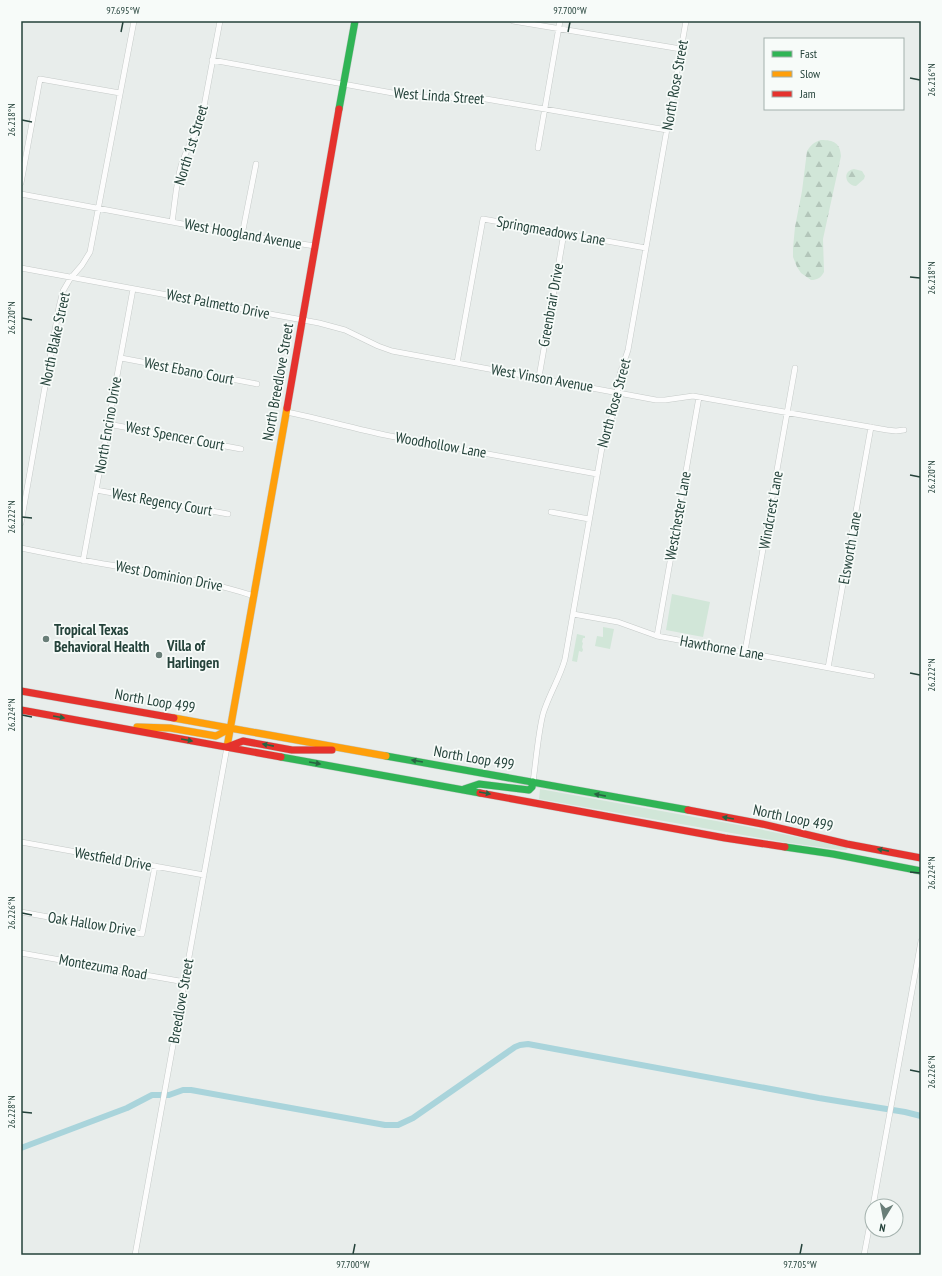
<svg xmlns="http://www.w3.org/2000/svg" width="942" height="1276" font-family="'PT Sans Narrow',sans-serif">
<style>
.green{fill:#d1e6d8}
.forest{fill:url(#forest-firs)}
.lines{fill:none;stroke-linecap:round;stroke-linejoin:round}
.canal{stroke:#a9d4db;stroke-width:6}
.street-casing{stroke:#c5cac8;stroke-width:6}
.fast-casing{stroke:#c3cbc8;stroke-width:8}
.slow-casing{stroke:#c3cbc8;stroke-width:8}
.jam-casing{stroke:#c3cbc8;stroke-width:8}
.street{stroke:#fcfcfc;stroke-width:5}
.fast{stroke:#30b455;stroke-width:7}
.slow{stroke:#ff9f0a;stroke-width:7}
.jam{stroke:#e5322d;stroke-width:7}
.oneway{fill:#286442}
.ticks{fill:none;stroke:#24423a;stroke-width:1.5}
.poi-dot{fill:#697e78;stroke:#f7fbf9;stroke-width:1.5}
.labels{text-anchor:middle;stroke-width:3.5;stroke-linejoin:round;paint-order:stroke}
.street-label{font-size:15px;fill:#24423a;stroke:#f7fbf9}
.poi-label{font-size:15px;font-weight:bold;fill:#24423a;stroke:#f7fbf9;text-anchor:start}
.neatline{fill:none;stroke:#24423a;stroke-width:1.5}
.ticks-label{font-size:10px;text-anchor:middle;fill:#24423a}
</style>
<defs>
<pattern id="forest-firs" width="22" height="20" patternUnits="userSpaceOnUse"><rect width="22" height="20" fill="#d1e6d8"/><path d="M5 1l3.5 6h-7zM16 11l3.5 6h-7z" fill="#b3c6ba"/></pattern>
</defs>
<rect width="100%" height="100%" fill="#e8edeb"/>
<path class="green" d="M672,594L710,602L703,637L666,630Z
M603,627L614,629L610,649L595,646L597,636L603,637Z
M577,634L585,636V638H583L582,642L583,643L582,647L583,650L582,652L579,651L577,662L572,661Z
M540,789L744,826L846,847L848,849L846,850H841L783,842L539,799Z"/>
<path class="forest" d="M821,140C834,140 840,143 841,156L823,239L824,272C821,278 817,280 811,280L801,273L797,267L793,257V248L795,227L802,191L807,151C811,145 814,142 821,140Z
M854,169L862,171L865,176L864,179L856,186C845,185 842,171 854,169Z"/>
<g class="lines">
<path class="canal" d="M21,1148L127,1108L152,1095H169L183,1090H191L385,1125H398L413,1118L515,1047L520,1045L528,1044L819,1098L905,1112L921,1116"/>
<defs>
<path id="street" d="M513,21L681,49
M212,60L409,96C435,100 460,96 486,99L667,130
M538,148L560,21
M21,183L40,79L120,93
M21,194L242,235L315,246
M172,222C175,203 176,184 181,166C186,149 196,133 202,117L220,21
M242,235L256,164
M21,268L319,323L345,330L378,346L392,351L656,400H665L693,396L887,430L896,431L904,430
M121,358L257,384
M457,363L483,219L646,248
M539,377L564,233
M287,412C321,419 355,429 390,436L597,474
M108,424L241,449
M96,490L228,514
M551,512L589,519
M21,523L59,307L63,291L70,279L82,265L90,252L134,21
M21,548C55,555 89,562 123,567C168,575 211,582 254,596
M83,561L133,289
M573,614L618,622L657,636L872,676
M657,636L699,397
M745,651L795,368
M828,668L871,427
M533,782C536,761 538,734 543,714C549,694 560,678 565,659L604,436L614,412L620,374L628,350L686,21
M21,842L204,875
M21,912L142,934L155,866
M21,953L185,982
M873,1206L921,941
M135,1255L227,747
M864,1255L872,1213"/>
<path id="fast" d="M339,109L355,21
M386,756L688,810
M281,757L480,793
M464,789L479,784L529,790L532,787L533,782
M785,847L833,854L921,871"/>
<path id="slow" d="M174,718L386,756
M137,727L170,728L216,736L231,728
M227,747L287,408"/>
<path id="jam" d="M287,408L339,109
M21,691L174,718
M21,710L281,757
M227,747L243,741L292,750H332
M480,793L725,838L785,847
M688,810L762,824L847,844L921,858"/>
</defs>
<use href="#street" class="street-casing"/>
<use href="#fast" class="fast-casing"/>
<use href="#slow" class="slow-casing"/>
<use href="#jam" class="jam-casing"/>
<use href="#street" class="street"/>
<use href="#fast" class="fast"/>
<use href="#slow" class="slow"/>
<use href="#jam" class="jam"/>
</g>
<defs><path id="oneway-solid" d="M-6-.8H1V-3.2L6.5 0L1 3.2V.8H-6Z"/></defs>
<g class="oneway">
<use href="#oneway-solid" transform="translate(59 717) rotate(10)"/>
<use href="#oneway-solid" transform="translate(187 740) rotate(10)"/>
<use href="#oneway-solid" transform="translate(268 745) rotate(-169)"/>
<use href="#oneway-solid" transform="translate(417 761) rotate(-170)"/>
<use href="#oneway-solid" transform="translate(315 763) rotate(10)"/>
<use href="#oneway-solid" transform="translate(485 793) rotate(10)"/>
<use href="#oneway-solid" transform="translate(600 795) rotate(-169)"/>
<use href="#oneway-solid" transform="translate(728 818) rotate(-170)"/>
<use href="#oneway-solid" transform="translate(883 850) rotate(-169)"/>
</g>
<path class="ticks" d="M121,32L123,22M568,32L570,22M910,78L920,80M22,120L32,122M910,277L920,278M22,318L32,320M910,475L920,477M22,517L32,518M910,673L920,675M22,715L32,717M910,872L920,873M22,913L32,915M910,1070L920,1072M22,1112L32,1113M353,1254L355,1244M800,1254L802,1244"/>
<g class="poi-dot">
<circle cx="46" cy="639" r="4"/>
<circle cx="159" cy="655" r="4"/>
</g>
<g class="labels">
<g class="street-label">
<text transform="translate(675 85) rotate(-80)" y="5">North Rose Street</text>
<text transform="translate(439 96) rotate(4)" y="5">West Linda Street</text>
<text transform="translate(191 145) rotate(-73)" y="5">North 1st Street</text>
<text transform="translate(551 231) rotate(10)" y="5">Springmeadows Lane</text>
<text transform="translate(243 234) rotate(10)" y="5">West Hoogland Avenue</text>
<text transform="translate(218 304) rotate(11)" y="5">West Palmetto Drive</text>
<text transform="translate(551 305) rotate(-80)" y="5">Greenbrair Drive</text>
<text transform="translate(55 339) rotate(-78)" y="5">North Blake Street</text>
<text transform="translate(189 371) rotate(11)" y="5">West Ebano Court</text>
<text transform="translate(542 378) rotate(10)" y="5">West Vinson Avenue</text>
<text transform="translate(278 382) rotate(-80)" y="5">North Breedlove Street</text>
<text transform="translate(614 403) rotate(-75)" y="5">North Rose Street</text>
<text transform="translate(108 425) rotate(-80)" y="5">North Encino Drive</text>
<text transform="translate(175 436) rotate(11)" y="5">West Spencer Court</text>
<text transform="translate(441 445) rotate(10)" y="5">Woodhollow Lane</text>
<text transform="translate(162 502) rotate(10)" y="5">West Regency Court</text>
<text transform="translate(771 510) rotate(-80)" y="5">Windcrest Lane</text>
<text transform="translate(678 516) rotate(-80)" y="5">Westchester Lane</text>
<text transform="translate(850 548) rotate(-80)" y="5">Elsworth Lane</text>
<text transform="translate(169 576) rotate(11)" y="5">West Dominion Drive</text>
<text transform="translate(722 648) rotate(10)" y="5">Hawthorne Lane</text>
<text transform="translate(155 701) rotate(10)" y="5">North Loop 499</text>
<text transform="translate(474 758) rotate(10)" y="5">North Loop 499</text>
<text transform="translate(793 818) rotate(12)" y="5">North Loop 499</text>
<text transform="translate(113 859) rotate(10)" y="5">Westfield Drive</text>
<text transform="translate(92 924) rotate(9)" y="5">Oak Hallow Drive</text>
<text transform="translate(103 967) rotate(10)" y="5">Montezuma Road</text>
<text transform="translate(181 1001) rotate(-80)" y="5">Breedlove Street</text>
</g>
<g class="poi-label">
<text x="54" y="635">Tropical Texas<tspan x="54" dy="17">Behavioral Health</tspan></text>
<text x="167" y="651">Villa of<tspan x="167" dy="17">Harlingen</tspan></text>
</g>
</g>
<rect width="942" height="1276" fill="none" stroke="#f7fbf9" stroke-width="44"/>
<rect x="764" y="38" width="140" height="72" fill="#f7fbf9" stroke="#a3b1ad"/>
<rect x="772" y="51" width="20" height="6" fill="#30b455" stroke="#a3b1ad"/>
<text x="800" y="58" font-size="12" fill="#24423a">Fast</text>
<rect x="772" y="71" width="20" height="6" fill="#ff9f0a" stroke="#a3b1ad"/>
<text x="800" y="78" font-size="12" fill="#24423a">Slow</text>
<rect x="772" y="91" width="20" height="6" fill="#e5322d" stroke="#a3b1ad"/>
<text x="800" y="98" font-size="12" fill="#24423a">Jam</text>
<g transform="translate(884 1218) rotate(190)"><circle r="19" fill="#f7fbf9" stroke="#a3b1ad"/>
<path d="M0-3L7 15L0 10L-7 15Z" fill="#697e78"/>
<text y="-6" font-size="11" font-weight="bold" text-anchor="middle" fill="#24423a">N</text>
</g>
<rect x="22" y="22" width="898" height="1232" class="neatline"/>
<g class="ticks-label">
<text x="123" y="14">97.695°W</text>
<text x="570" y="14">97.700°W</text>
<text transform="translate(931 80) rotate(-90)" y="4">26.216°N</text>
<text transform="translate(11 120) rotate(-90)" y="4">26.218°N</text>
<text transform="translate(931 278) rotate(-90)" y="4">26.218°N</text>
<text transform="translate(11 318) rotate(-90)" y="4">26.220°N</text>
<text transform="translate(931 477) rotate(-90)" y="4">26.220°N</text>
<text transform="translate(11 517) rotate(-90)" y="4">26.222°N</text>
<text transform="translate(931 675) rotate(-90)" y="4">26.222°N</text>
<text transform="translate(11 715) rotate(-90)" y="4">26.224°N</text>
<text transform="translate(931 873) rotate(-90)" y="4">26.224°N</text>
<text transform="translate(11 913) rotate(-90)" y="4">26.226°N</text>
<text transform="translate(931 1072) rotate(-90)" y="4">26.226°N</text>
<text transform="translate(11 1112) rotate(-90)" y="4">26.228°N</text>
<text x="353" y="1268">97.700°W</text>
<text x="800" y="1268">97.705°W</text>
</g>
</svg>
